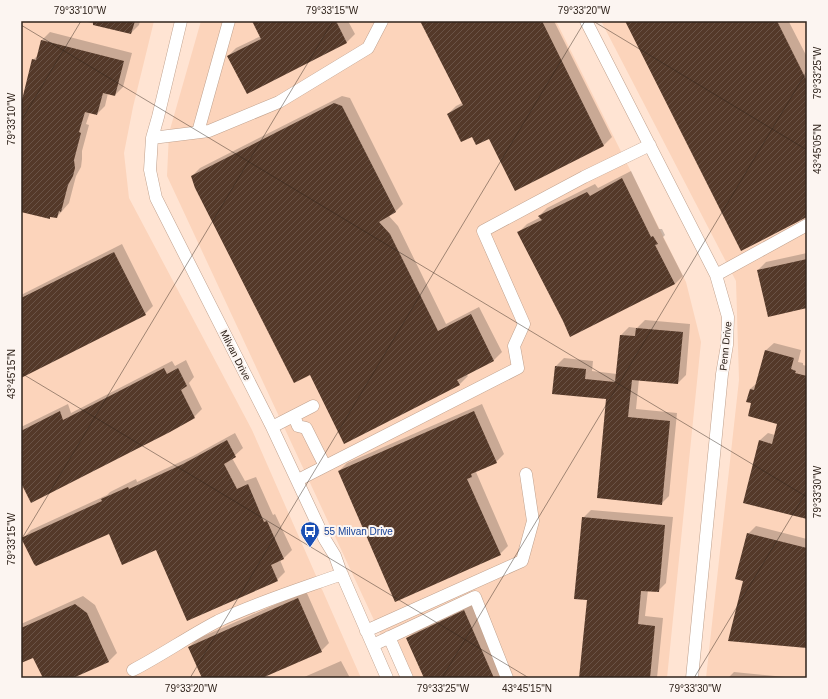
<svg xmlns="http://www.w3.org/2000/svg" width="828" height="699" font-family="Helvetica,sans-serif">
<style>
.built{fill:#fcd4bb}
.shadow{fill:#0003}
.building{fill:url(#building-hatch)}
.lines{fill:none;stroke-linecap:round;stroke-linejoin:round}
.minor-casing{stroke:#c0a18d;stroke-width:13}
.minor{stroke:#fff;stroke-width:12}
.ticks{fill:none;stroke:#2f231b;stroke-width:1;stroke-opacity:0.45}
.labels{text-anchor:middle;stroke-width:4;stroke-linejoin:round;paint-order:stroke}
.street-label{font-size:10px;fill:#2f231b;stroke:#fcf5f1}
.transit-label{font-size:10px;fill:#164399;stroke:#fcf5f1;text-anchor:start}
.neatline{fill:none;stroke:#2f231b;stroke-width:1.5}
.ticks-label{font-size:10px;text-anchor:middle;fill:#2f231b}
</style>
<defs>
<pattern id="building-hatch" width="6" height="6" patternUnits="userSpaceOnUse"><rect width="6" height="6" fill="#543929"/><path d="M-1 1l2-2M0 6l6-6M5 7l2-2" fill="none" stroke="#6a5346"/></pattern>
</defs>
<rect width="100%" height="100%" fill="#ffe4d3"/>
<path class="built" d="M21,21H154L133,107L124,153L129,198L252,430L361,678H21Z
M201,21H556L686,282L701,342L667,678H401L167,176L169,133Z
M601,21H807V678H706L739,380L736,281Z"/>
<path class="shadow" d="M83,21H140L139,25L131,33Z
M253,21H348L355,34L347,42L247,93L228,56L236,48L261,36Z
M421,21H554L612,137L604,145L515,190L489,137L472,136L448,114L456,106L462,103Z
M626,21H791L789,22L807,57V216Z
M50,32L132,53L123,87L115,95L108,93L105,106L97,114L90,112L86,124L89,125L82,151V159L81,167L76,176L69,203L57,217L51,216L49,218L21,211V98L23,99L33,60L38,55L42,40Z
M342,96L350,98L403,204L395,212L388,215L398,226L446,324L479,307L502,352L494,360L466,374L468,376L460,384L310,374L192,176L200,168Z
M631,171L659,229H662L665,235L663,237L683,276L675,284L564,321L519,232L527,224L541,217L539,216L547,208L595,184L598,188Z
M122,244L153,306L145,314L21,377V295Z
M807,253V307L758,270L766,262Z
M645,320L690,324L686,375L678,383L639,379L636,409L677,413L669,496L661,504L607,398L556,366L564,358L593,361L592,371L617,374L621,335L629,327L637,328Z
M774,343L801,350L798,362L803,363V365L807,366V518L759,441L768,433L775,435L778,423L753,402L750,389L757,383L765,351Z
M186,360L194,377L189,383L202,409L194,417L21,481V427L68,404L71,413L172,361L175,366Z
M482,404L504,454L496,462L476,472L508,546L500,554L339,471L347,463Z
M235,433L243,448L232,458L245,481L256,477L273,515L275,514L292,550L284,558L280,560L285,572L277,580L156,549L109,533L23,538L31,530L107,495L110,492L136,479L137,482L193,456Z
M591,510L673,517L666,583L658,591L648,590L645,616L663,618L657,678H580L588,599L583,518Z
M756,526L807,539V647L745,580L748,534Z
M306,591L329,643L321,651L259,678H203L189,647L197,639Z
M83,596L95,605L117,653L109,661L70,678H44L34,656L21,662V624Z
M472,603L505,678H425L408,638L416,630Z
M341,661L350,678H302Z
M734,672L796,678H728Z"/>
<path class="building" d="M93,21H135L131,34L93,25Z
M252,21H336L347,43L247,94L227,56L261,39Z
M420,21H542L604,146L515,191L489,139L476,145L472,137L461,142L447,114L463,105Z
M625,21H777L807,81V217L741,251Z
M41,40L124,61L115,96L103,93L97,115L85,112L79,132L81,133L74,160L75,168L73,176L68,185L61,212L59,211L57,218L50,217V219L21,212V104L32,59L36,60Z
M334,103L342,106L396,212L379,222L390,234L438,331L471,314L494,361L457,380L460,385L344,444L310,375L294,383L195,188L191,176Z
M622,178L651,237L653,236L658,244L655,245L675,284L570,337L563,321L517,232L542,220L538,216L587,192L590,196Z
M114,252L146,315L21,378V298Z
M807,259V308L768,317L757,270Z
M636,328L683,332L678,384L632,380L628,417L670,421L662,505L597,498L606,399L552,394L555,366L586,369L585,379L615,382L620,335L635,336Z
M765,350L794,358L791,369L796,371L795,373L807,376V519L743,503L759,440L772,444L777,424L748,416L751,403L746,402L750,389L754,390Z
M164,368L167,374L178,368L187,386L181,390L195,418L170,432L31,503L21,483V431L60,411L63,420Z
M474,411L497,463L471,474L472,477L467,479L501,555L395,602L338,471Z
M227,440L236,457L224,464L237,489L248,484L264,522L267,521L284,559L271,565L278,581L187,621L156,550L122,565L109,534L36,566L34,564L21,538L102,501L101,499L128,487L129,489L183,464Z
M582,517L665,525L659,592L641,591L638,624L655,626L650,678H579L587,600L574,599Z
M747,533L807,548V648L728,641L743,581L735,579Z
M298,598L322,652L262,678H202L188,647Z
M75,604L87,613L109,662L73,678H43L33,658L21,663V628Z
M464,610L494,678H424L406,638Z"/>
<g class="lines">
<defs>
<path id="minor" d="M181,21L158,117L152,138L150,170L156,198L271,425L324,538L335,556L340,570L387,678
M586,21L716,275L728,317L727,345L722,374L692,678
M198,132L229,21
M152,138L209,131L279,102L368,48L382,21
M716,275L807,225
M294,416L298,426L306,428L325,466
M272,427L313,406
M298,480L518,368L514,346L524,324L483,231L584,177L650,145
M366,631L522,561L533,521L526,474
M389,637L407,678
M373,645L475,597L507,678
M133,670C162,655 189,636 218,621C258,602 300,589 342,574"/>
</defs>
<use href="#minor" class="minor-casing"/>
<use href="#minor" class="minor"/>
</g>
<path class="ticks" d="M593,21L807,150M21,25L807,497M21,121L81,21M21,373L529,678M21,540L333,21M190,678L585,21M442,678L807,71M694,678L807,491"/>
<defs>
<symbol id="bus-pin" viewBox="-11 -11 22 30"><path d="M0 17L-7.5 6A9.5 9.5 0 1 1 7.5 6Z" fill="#1a4fb4" stroke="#fcf5f1"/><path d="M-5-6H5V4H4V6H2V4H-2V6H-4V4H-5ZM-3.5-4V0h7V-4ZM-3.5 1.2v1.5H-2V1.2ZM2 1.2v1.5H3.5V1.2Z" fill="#fff"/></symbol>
</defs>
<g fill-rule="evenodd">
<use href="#bus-pin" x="299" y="520" width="22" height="30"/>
</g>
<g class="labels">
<g class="street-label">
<text transform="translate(725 346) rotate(-84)" y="4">Penn Drive</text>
<text transform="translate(236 355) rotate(63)" y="4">Milvan Drive</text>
</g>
<g class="transit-label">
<text x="324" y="535">55 Milvan Drive</text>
</g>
</g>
<rect width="828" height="699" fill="none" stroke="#fcf5f1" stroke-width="44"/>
<rect x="22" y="22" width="784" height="655" class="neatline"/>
<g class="ticks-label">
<text x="80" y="14">79°33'10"W</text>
<text x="332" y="14">79°33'15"W</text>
<text x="584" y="14">79°33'20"W</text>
<text transform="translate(817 73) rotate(-90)" y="4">79°33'25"W</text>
<text transform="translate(11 119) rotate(-90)" y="4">79°33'10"W</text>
<text transform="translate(817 149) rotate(-90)" y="4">43°45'05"N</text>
<text transform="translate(11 374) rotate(-90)" y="4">43°45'15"N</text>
<text transform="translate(817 492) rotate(-90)" y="4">79°33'30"W</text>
<text transform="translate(11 539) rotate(-90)" y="4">79°33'15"W</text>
<text x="191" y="692">79°33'20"W</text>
<text x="443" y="692">79°33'25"W</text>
<text x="527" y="692">43°45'15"N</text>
<text x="695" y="692">79°33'30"W</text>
</g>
</svg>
